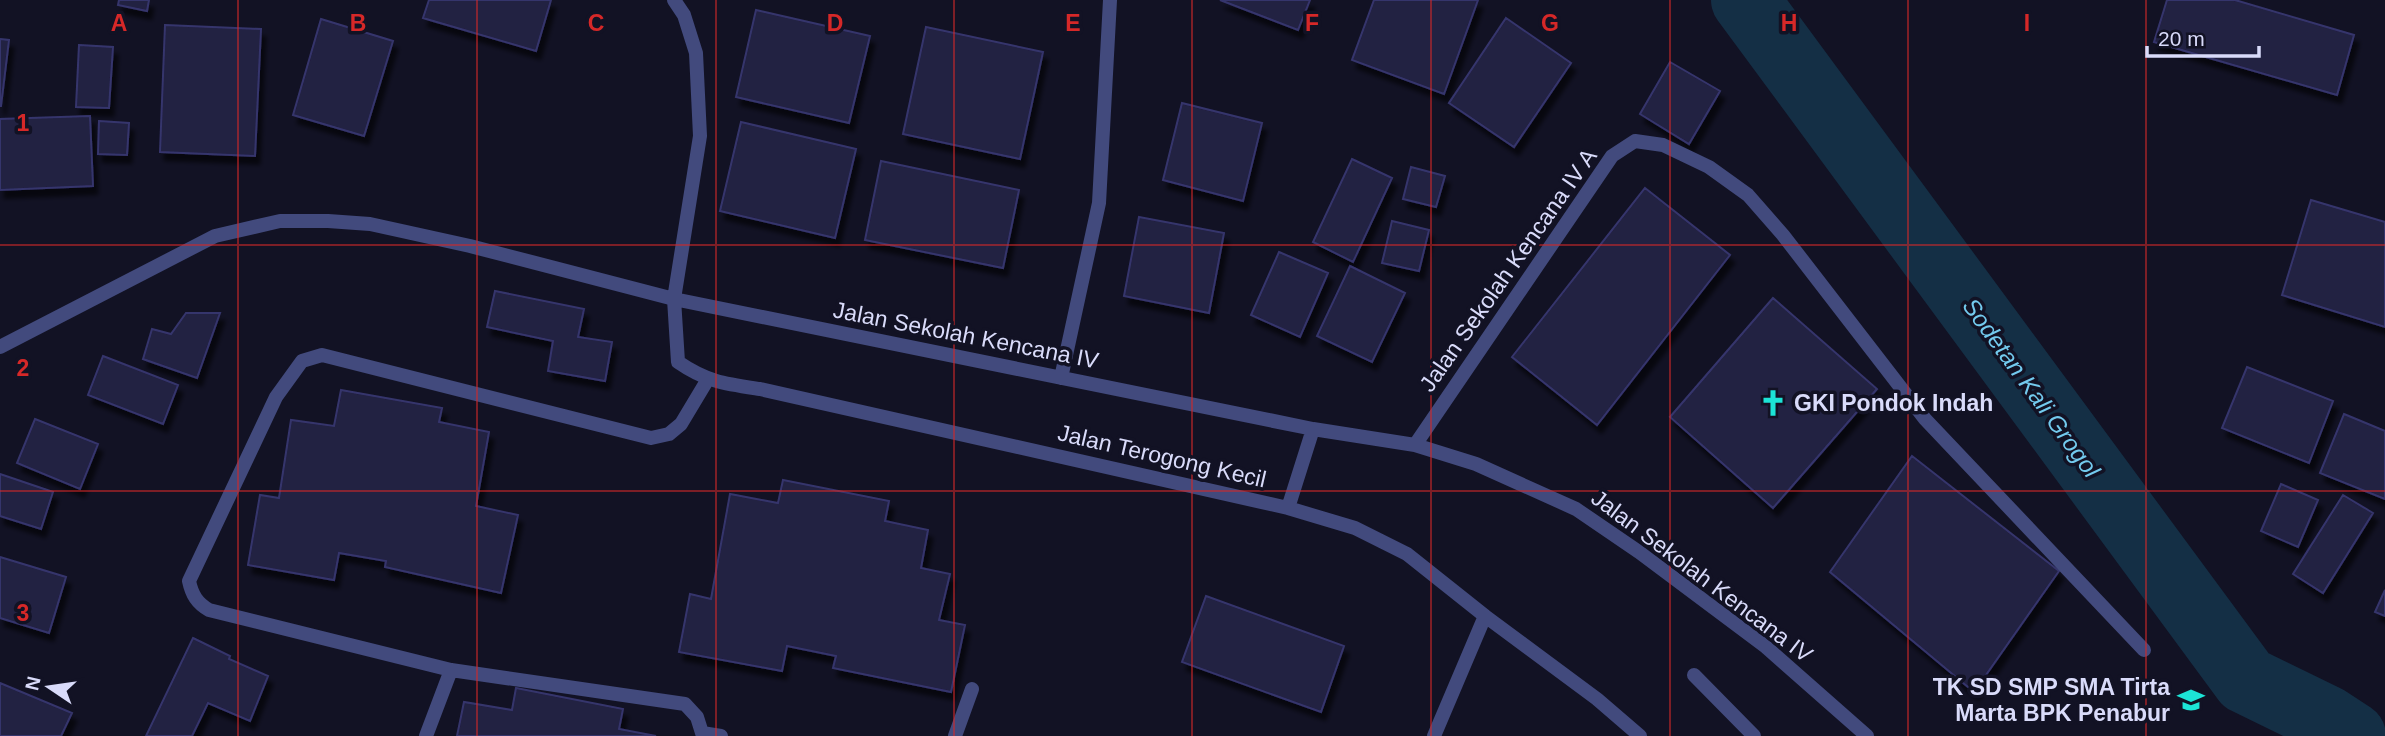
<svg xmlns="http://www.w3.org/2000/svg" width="2385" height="736" font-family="Helvetica,sans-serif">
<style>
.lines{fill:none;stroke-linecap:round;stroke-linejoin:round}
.river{stroke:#142f45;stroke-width:68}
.building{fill:#212042;stroke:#36356c;stroke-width:2;filter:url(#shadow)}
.service{stroke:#424a7d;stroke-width:14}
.minor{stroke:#424a7d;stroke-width:14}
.grid{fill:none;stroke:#d62828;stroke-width:2;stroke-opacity:0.55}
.labels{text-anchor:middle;stroke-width:7;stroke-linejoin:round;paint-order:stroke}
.street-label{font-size:23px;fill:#d9dbfa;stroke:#121224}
.poi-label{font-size:23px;font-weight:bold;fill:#d9dbfa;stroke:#121224;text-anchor:start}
.water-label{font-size:24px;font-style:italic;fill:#73caee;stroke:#121224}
.grid-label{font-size:23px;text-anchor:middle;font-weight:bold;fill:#d62828;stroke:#121224;stroke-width:7;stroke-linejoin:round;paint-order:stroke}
</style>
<defs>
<filter id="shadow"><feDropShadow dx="4.5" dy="8" stdDeviation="2" flood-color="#0009"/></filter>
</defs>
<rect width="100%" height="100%" fill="#121224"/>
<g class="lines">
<path class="river" d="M1745,0L2246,680L2326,719L2352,736"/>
</g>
<path class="building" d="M119,0H149L147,11L118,5Z
M429,0H551L536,51L423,18Z
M1220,0H1310L1298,30Z
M1374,0H1478L1444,94L1352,60Z
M2167,0H2235L2354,35L2337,95L2154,42Z
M756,10L870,36L849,123L736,97Z
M1506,18L1571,63L1514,147L1449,103Z
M321,19L393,41L364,136L293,115Z
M165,25L261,29L255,156L160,152Z
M926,27L1043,52L1020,159L903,134Z
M0,39L9,40L1,106H0Z
M79,45L113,47L109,108L76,107Z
M1670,62L1720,91L1689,144L1640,114Z
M1182,103L1262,123L1243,201L1163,180Z
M90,116L93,186L0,190V119Z
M99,121L129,123L127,155L98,154Z
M741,122L856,149L835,238L720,211Z
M1352,159L1392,178L1353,262L1313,242Z
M881,161L1019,190L1003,268L865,240Z
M1411,167L1445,176L1436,207L1403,199Z
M1645,188L1730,255L1597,425L1512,357Z
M2311,200L2385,222V327L2282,295Z
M1139,217L1224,233L1209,313L1124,296Z
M1392,221L1429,230L1419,271L1382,263Z
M1279,252L1328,273L1300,337L1251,315Z
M1350,266L1405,293L1372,362L1317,336Z
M495,291L584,309L578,337L612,342L605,381L548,371L553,341L487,327Z
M1773,298L1877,389L1773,508L1670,417Z
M186,313H220L197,378L143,359L152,329L171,334Z
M103,356L178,385L163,424L88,395Z
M2247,367L2333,401L2309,463L2222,428Z
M341,390L442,408L439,422L489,432L476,506L518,515L501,593L385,567L386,561L339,553L334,580L248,565L260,495L279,498L291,420L334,426Z
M2344,414L2385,431V499L2320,473Z
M35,419L98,444L80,489L17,463Z
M1912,456L2059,571L1974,692L1830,572Z
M0,474L53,492L41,529L0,516Z
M783,480L889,501L885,521L928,530L921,568L950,574L939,620L965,625L951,692L833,668L836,656L787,646L782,671L679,652L690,594L711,599L730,494L778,503Z
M2281,484L2318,500L2298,547L2261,531Z
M2343,495L2373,513L2323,593L2293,574Z
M0,557L66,577L49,633L0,618Z
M2385,590V616L2375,612Z
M1206,596L1344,646L1321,712L1182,662Z
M193,638L230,656L229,659L268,676L250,721L208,703L192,736H146Z
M0,683L72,713L61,736H0Z
M516,688L623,709L619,729L656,736H457L464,702L512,710Z"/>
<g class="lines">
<path class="service" d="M1694,675L1754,736"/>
<path class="minor" d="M674,0L684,15L696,53L700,136L674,299L678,362C707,382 726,384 760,389L1288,508L1355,528L1407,554L1485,616L1597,699L1640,736
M0,347L215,236L280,221H328L370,224L470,246L674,299L1313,429L1415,445L1476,464L1576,509L1639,552L1766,647L1867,736
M1061,378L1099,203L1110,0
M1415,445L1612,156L1635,141L1663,145L1709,167L1748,195L1783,235L1925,419L2144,650
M1288,508L1313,429
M702,733L721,736
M426,736L451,670
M703,736L697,717L685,704L451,670L209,610C197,603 192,595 189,581L276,397L302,361L322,355L651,438L669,434L681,424L708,379
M955,736L972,689
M1434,736L1485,616"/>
</g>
<path class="grid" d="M238,0V736M477,0V736M716,0V736M954,0V736M1192,0V736M1431,0V736M1670,0V736M1908,0V736M2146,0V736M0,245H2385M0,491H2385"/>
<defs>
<symbol id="church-bare" viewBox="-9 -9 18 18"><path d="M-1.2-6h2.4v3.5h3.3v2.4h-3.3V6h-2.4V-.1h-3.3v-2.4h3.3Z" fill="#1ce4d6" stroke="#121224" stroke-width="2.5" paint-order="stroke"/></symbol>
<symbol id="school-bare" viewBox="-9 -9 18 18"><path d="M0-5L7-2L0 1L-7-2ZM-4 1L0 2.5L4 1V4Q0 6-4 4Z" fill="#1ce4d6" stroke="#121224" stroke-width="2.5" paint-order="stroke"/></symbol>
</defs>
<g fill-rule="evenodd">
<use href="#church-bare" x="1754" y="384" width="38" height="38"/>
<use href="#school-bare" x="2172" y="681" width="38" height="38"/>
</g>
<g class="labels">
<g class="street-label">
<text transform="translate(1508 270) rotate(-55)" y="8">Jalan Sekolah Kencana IV A</text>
<text transform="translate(966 335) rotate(11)" y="8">Jalan Sekolah Kencana IV</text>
<text transform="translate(1162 456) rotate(13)" y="8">Jalan Terogong Kecil</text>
<text transform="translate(1702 576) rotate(37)" y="8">Jalan Sekolah Kencana IV</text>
</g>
<g class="poi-label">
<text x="1794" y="411">GKI Pondok Indah</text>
<text x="2170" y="695" text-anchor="end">TK SD SMP SMA Tirta<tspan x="2170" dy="26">Marta BPK Penabur</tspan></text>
</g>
<g class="water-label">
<text transform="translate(2031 388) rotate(54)" y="8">Sodetan Kali Grogol</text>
</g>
</g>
<g class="grid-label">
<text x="119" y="31">A</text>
<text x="358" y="31">B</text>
<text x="596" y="31">C</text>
<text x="835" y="31">D</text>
<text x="1073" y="31">E</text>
<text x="1312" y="31">F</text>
<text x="1550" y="31">G</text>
<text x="1789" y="31">H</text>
<text x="2027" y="31">I</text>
<text x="23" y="131">1</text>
<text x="23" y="376">2</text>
<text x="23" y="621">3</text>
</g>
<g transform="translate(49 687) rotate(283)" stroke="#121224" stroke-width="5" paint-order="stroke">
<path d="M0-5L12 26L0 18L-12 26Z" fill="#d9dbfa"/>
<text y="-10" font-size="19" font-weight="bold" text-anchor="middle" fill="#d9dbfa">N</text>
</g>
<path d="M2147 46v10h112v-10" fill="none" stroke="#d9dbfa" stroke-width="3.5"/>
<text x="2158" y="46" font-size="21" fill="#d9dbfa" stroke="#121224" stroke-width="5" paint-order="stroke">20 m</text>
</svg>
